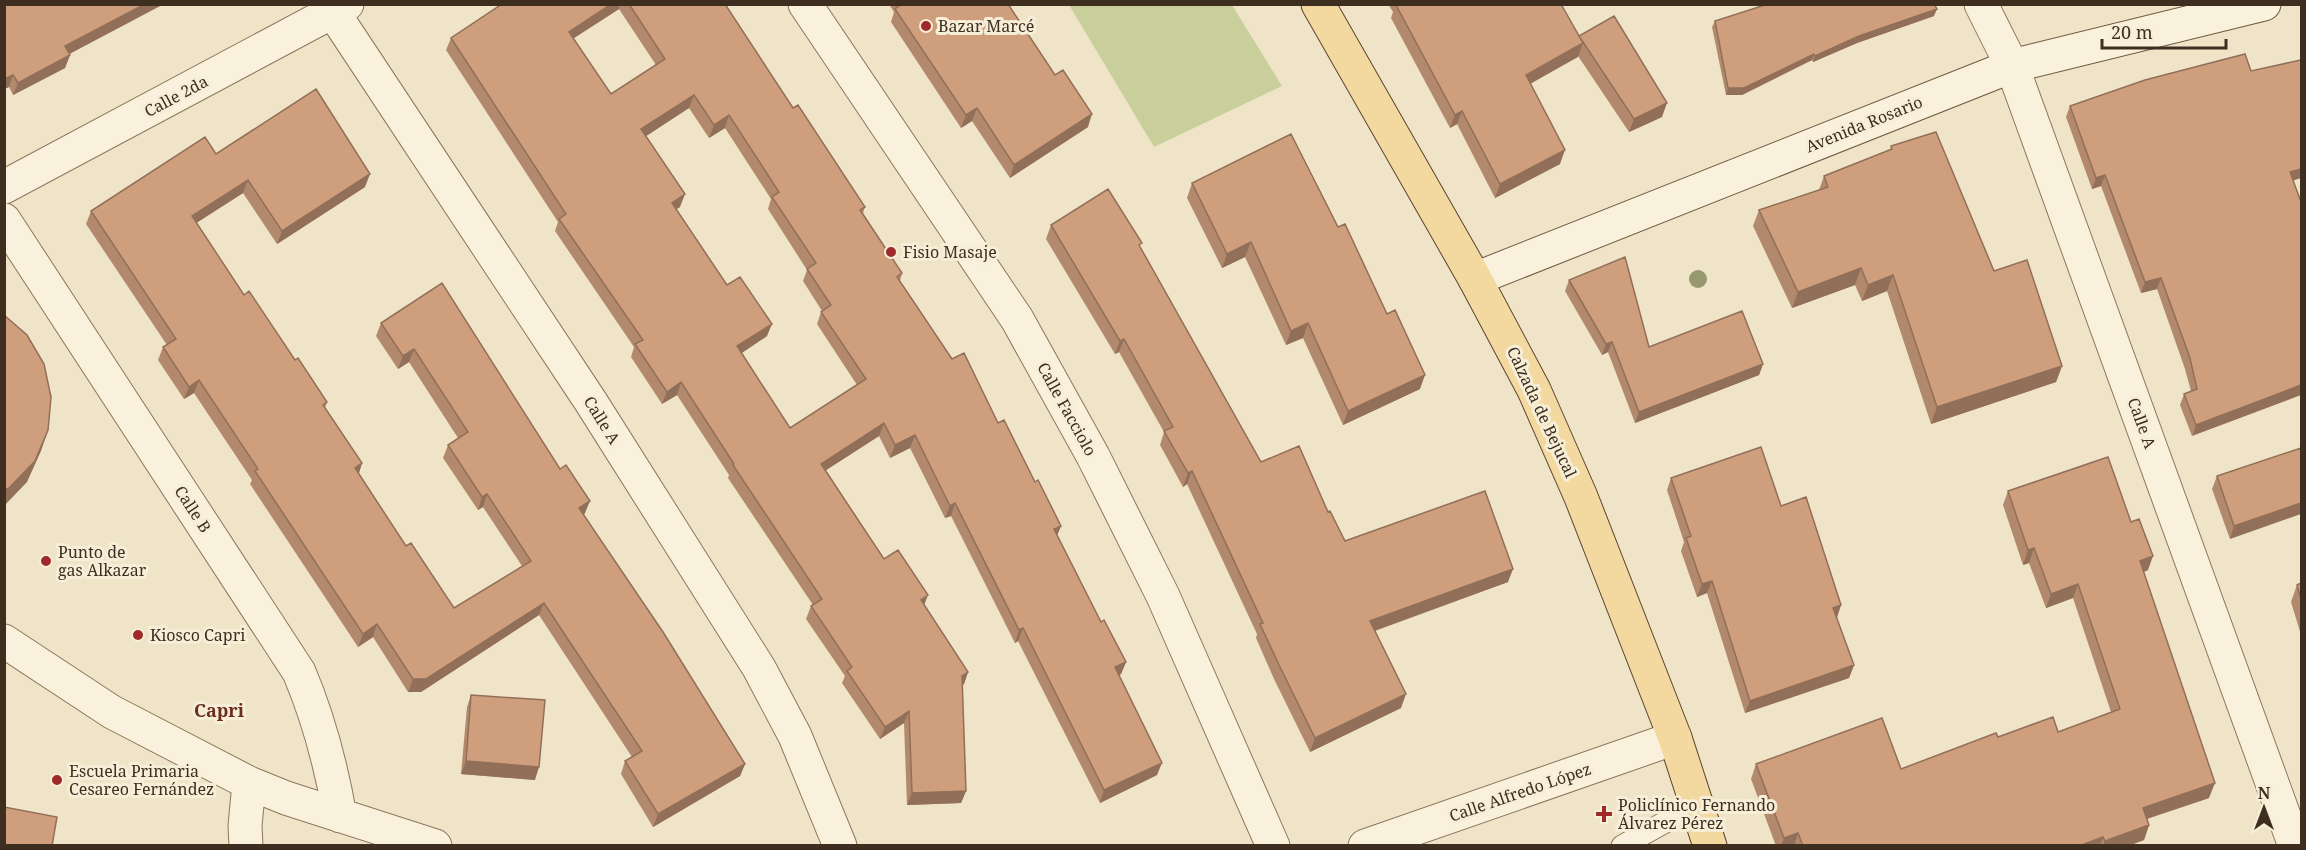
<svg xmlns="http://www.w3.org/2000/svg" width="2306" height="850" font-family="'Noto Serif',serif">
<style>
.green{fill:#c9cf9b}
.lines{fill:none;stroke-linecap:round;stroke-linejoin:round}
.lane-casing{stroke:#8d765c;stroke-width:23}
.street-casing{stroke:#8d765c;stroke-width:35}
.secondary-casing{stroke:#6f573f;stroke-width:35}
.primary-casing{stroke:#5b4430;stroke-width:35}
.lane{stroke:#faf1dc;stroke-width:21}
.street{stroke:#faf1dc;stroke-width:33}
.secondary{stroke:#faf1dc;stroke-width:33}
.primary{stroke:#f3d9a0;stroke-width:33}
.tree{fill:#96986f}
.wall{fill:#b2896c;fill-rule:evenodd}
.shaded-wall{fill:#916f58}
.building{fill:#cf9f7d;stroke:#916f58;stroke-width:1.5;fill-rule:evenodd}
.poi-dot{fill:#9e2a2b;stroke:#f7eed8;stroke-width:2}
.labels{text-anchor:middle;stroke-width:6;stroke-linejoin:round;paint-order:stroke}
.poi-label{font-size:16px;fill:#3d2e20;stroke:#f7eed8;text-anchor:start}
.street-label{font-size:16px;fill:#3d2e20;stroke:#f7eed8}
.neighbourhood-label{font-size:18px;font-weight:bold;fill:#6b2e1e;stroke:#f7eed8}
</style>
<rect width="100%" height="100%" fill="#f0e4c8"/>
<path class="green" d="M1069,5H1232L1282,86L1154,147Z"/>
<g class="lines">
<defs>
<path id="lane" d="M1622,846L1696,805"/>
<path id="street" d="M805,4L1017,319L1093,456L1163,596L1273,846
M1981,4L2012,66L2295,846
M333,12L591,402L759,668L795,736L840,846
M4,187L347,4
M4,220L299,672C319,719 331,765 340,816
M4,641L112,712L249,783L286,798L435,846
M246,846L245,826L249,783
M1365,846L1675,738"/>
<path id="secondary" d="M1475,279L2012,66L2264,4"/>
<path id="primary" d="M1318,4L1475,279L1534,390L1581,497L1675,738L1710,846"/>
</defs>
<use href="#lane" class="lane-casing"/>
<use href="#street" class="street-casing"/>
<use href="#secondary" class="secondary-casing"/>
<use href="#primary" class="primary-casing"/>
<use href="#lane" class="lane"/>
<use href="#street" class="street"/>
<use href="#secondary" class="secondary"/>
<use href="#primary" class="primary"/>
</g>
<circle class="tree" cx="1698" cy="279" r="9"/>
<path class="wall" d="M4,4L70,55L65,68L13,95L9,87L4,89Z
M502,4H725L793,108L865,207L863,213L902,273L900,281L952,359L998,423L1061,526L1057,535L1101,622L1126,662L1121,674L1119,675L1157,775L1100,803L1018,641L1015,643L951,516L945,518L910,448L890,458L879,436L826,470L884,559L924,605L968,672L964,684L962,686L966,791L961,803L907,805L904,723L880,739L842,683L845,676L806,619L811,606L813,605L728,478L729,475L677,395L662,404L631,357L634,347L555,231L558,222L446,50L451,38ZM619,9L656,65L611,94L573,38ZM689,108L709,138L725,128L771,199L768,209L807,270L803,281L822,311L821,312L817,324L857,385L790,428L741,353L767,336L727,285L676,209L680,207L646,136Z
M889,4H1008L1088,127L1010,178L972,121L961,128L891,22L894,12Z
M1388,4H1561L1579,36L1662,117L1629,132L1578,56L1530,84L1560,164L1495,198L1457,124L1450,128L1391,18L1393,12Z
M1934,16L1857,43L1813,62L1812,60L1742,95H1726L1712,27L1715,21Z
M2251,71L2293,181L2192,436L2180,405L2184,394L2191,391L2185,369L2157,289L2141,293L2101,186L2092,189L2066,117L2070,106Z
M1891,146L1994,271L2062,366L2056,382L1931,424L1887,291L1862,301L1855,285L1792,308L1753,226L1759,210L1819,190L1824,176L1890,150Z
M216,154L365,187L277,244L243,193L196,223L244,295L327,402L325,408L362,463L359,473L406,546L454,608L522,566L483,507L478,510L443,458L448,445L458,438L409,362L398,369L376,336L381,323L442,283L585,513L584,515L745,764L740,776L653,827L621,774L625,761L632,757L539,615L421,692H408L373,637L358,647L250,484L252,480L194,393L184,399L158,360L163,347L167,345L86,224L91,211Z
M1192,183L1420,389L1343,425L1303,338L1286,345L1245,257L1222,268L1187,198Z
M1051,225L1140,247L1261,462L1328,512L1345,541L1508,582L1375,631L1401,708L1310,752L1274,679L1256,638L1257,634L1187,484L1183,487L1160,445L1164,432L1119,352L1115,354L1046,239Z
M1569,280L1649,347L1763,364L1759,375L1635,423L1608,352L1602,355L1565,291Z
M2301,448L2230,539L2212,489L2217,476Z
M1671,478L1781,506L1837,618L1854,665L1849,678L1745,713L1707,593L1697,597L1681,551L1684,542L1667,490Z
M2008,491L2148,570L2144,572L2209,798L2147,819L2149,825L2144,840L2128,846H1776L1751,779L1756,764L1901,769L1998,737L2058,732L2111,712L2073,598L2046,608L2029,563L2023,565L2003,505Z
M2301,583V635L2291,602L2297,585Z
M471,695L535,780L461,774L467,707Z"/>
<path class="shaded-wall" d="M145,4H164L60,59L65,46Z
M611,4H620L619,9L565,44L569,32Z
M1937,9L1934,16L1857,43L1813,62L1815,56L1859,36Z
M1583,43L1578,57L1521,89L1526,75Z
M1814,54L1812,60L1742,95H1726L1728,88Z
M70,55L65,68L13,95L18,83Z
M13,75L9,87L4,89V79Z
M694,95L689,108L637,142L641,129Z
M1667,103L1662,117L1629,132L1634,119Z
M977,108L972,121L961,128L966,115Z
M1462,111L1457,124L1450,128L1455,115Z
M1092,114L1088,127L1010,178L1014,165Z
M729,115L725,128L709,138L714,125Z
M1565,150L1560,164L1495,198L1500,184Z
M2301,169V178L2286,183L2290,172Z
M370,174L365,187L277,244L282,231Z
M2105,175L2101,186L2092,189L2096,178Z
M248,180L243,193L187,229L192,216Z
M685,194L680,207L667,215L672,203Z
M1251,242L1245,257L1222,268L1227,254Z
M1861,268L1855,285L1792,308L1798,292Z
M1893,275L1887,291L1862,301L1868,285Z
M2161,278L2157,289L2141,293L2145,282Z
M1308,323L1303,338L1286,345L1291,331Z
M772,324L767,336L733,359L737,346Z
M1124,339L1119,352L1115,354L1120,341Z
M1612,342L1608,352L1602,355L1606,344Z
M414,349L409,362L398,369L403,356Z
M1763,364L1759,375L1635,423L1639,412Z
M2062,366L2056,382L1931,424L1937,407Z
M1425,375L1420,389L1343,425L1348,411Z
M199,380L194,393L184,399L189,387Z
M681,382L677,395L662,404L667,392Z
M2301,385V395L2192,436L2196,425Z
M884,423L879,436L817,476L821,464Z
M48,430L41,451L27,482L4,506V491Z
M915,435L910,448L890,458L895,445Z
M362,463L358,476L355,468Z
M1192,471L1187,484L1183,487L1188,473Z
M487,494L483,507L478,510L482,497Z
M590,501L585,513L574,521L579,508Z
M955,503L951,516L945,518L950,506Z
M2301,503V514L2230,539L2234,526Z
M1061,526L1056,538L1054,529Z
M2034,548L2029,563L2023,565L2028,550Z
M2153,556L2148,570L2135,575L2140,561Z
M1513,569L1508,582L1365,634L1370,621Z
M1712,581L1707,593L1697,597L1702,584Z
M2078,584L2073,598L2046,608L2051,594Z
M928,595L923,608L921,600Z
M544,603L539,615L421,692H408L413,679Z
M1841,605L1837,618L1828,621L1833,608Z
M377,624L373,637L358,647L363,634Z
M1023,628L1018,641L1015,643L1019,630Z
M1126,662L1121,674L1111,680L1115,667Z
M1854,665L1849,678L1745,713L1750,701Z
M968,672L964,684L957,689L962,676Z
M1406,694L1401,708L1310,752L1315,738Z
M909,711L904,723L880,739L885,727Z
M466,761L539,767L535,780L461,774Z
M1162,763L1157,775L1100,803L1104,790Z
M745,764L740,776L653,827L658,814Z
M2215,783L2209,798L2137,822L2143,808Z
M966,791L961,803L907,805L912,793Z
M2149,825L2144,840L2128,846H2103L2105,841Z
M1798,833L1794,846H1781L1784,838Z
M2103,837L2100,846H2079Z"/>
<path class="building" d="M4,4H145L65,46L70,55L18,83L13,75L4,79Z
M502,4H611L569,32L611,94L665,59L629,4H725L793,108L798,105L865,207L860,210L902,273L897,277L952,359L964,353L998,423L1004,420L1035,482L1038,480L1061,526L1054,529L1101,622L1104,620L1126,662L1115,667L1162,763L1104,790L1023,628L1019,630L955,503L950,506L915,435L895,445L884,423L821,464L884,559L898,550L928,595L921,600L968,672L962,676L966,791L912,793L909,711L885,727L847,671L852,667L811,606L822,599L733,465L734,464L681,382L667,392L635,344L643,340L559,219L566,214L451,38ZM694,95L714,125L729,115L779,192L772,197L816,263L807,269L831,305L821,312L866,379L790,428L737,346L772,324L740,277L727,285L672,203L685,194L641,129Z
M902,4H1008L1055,75L1063,70L1092,114L1014,165L977,108L966,115L895,9Z
M1561,4L1583,43L1526,75L1565,150L1500,184L1462,111L1455,115L1396,5Z
M1768,4H1934L1937,9L1859,36L1815,56L1814,54L1744,88H1728L1715,21Z
M1614,16L1667,103L1634,119L1579,36Z
M2245,54L2251,71L2301,60V169L2290,172L2301,202V385L2196,425L2184,394L2197,389L2190,358L2161,278L2145,282L2105,175L2096,178L2070,106L2145,80Z
M316,89L370,174L282,231L248,180L192,216L244,295L249,291L295,360L298,358L327,402L323,405L362,463L355,468L406,546L411,543L454,608L531,561L487,494L482,497L448,445L468,432L414,349L403,356L381,323L442,283L560,469L566,465L590,501L579,508L663,632L745,764L658,814L625,761L642,751L544,603L426,679H413L377,624L363,634L255,471L258,469L199,380L189,387L163,347L176,339L91,211L205,137L216,154Z
M1936,132L1994,271L2027,260L2062,366L1937,407L1893,275L1868,285L1861,268L1798,292L1759,210L1828,187L1824,176L1892,149L1891,146Z
M1291,134L1338,227L1345,224L1387,314L1395,310L1425,375L1348,411L1308,323L1291,331L1251,242L1227,254L1192,183Z
M1108,189L1142,243L1139,245L1261,462L1299,446L1328,512L1330,511L1345,541L1485,491L1513,569L1370,621L1406,694L1315,738L1279,665L1260,624L1263,623L1192,471L1188,473L1164,431L1173,427L1124,339L1120,341L1051,225Z
M1625,257L1649,347L1742,311L1763,364L1639,412L1612,342L1606,344L1569,280Z
M4,315L27,335L44,364L51,397L48,430L35,461L9,488L4,491Z
M1761,447L1781,506L1806,497L1841,605L1833,608L1854,665L1750,701L1712,581L1702,584L1686,538L1691,536L1671,478Z
M2301,448V503L2234,526L2217,476Z
M2108,457L2131,522L2139,519L2153,556L2140,561L2215,783L2143,808L2149,825L2105,841L2103,837L2079,846H1803L1798,833L1784,838L1756,764L1882,718L1901,769L1996,733L1998,737L2053,717L2058,732L2120,709L2078,584L2051,594L2034,548L2028,550L2008,491Z
M2301,583V599L2297,585Z
M471,695L545,700L539,767L466,761Z
M4,807L57,817L52,846H4Z"/>
<g class="poi-dot">
<circle cx="926" cy="26" r="6"/>
<circle cx="891" cy="252" r="6"/>
<circle cx="46" cy="561" r="6"/>
<circle cx="138" cy="635" r="6"/>
<circle cx="57" cy="780" r="6"/>
<path d="M1601 805h6v6h6v6h-6v6h-6v-6h-6v-6h6z"/>
</g>
<g class="labels">
<g class="poi-label">
<text x="938" y="32">Bazar Marcé</text>
<text x="903" y="258">Fisio Masaje</text>
<text x="58" y="558">Punto de<tspan x="58" dy="18">gas Alkazar</tspan></text>
<text x="150" y="641">Kiosco Capri</text>
<text x="69" y="777">Escuela Primaria<tspan x="69" dy="18">Cesareo Fernández</tspan></text>
<text x="1618" y="811">Policlínico Fernando<tspan x="1618" dy="18">Álvarez Pérez</tspan></text>
</g>
<g class="street-label">
<text transform="translate(176 96) rotate(-28)" y="6">Calle 2da</text>
<text transform="translate(1864 124) rotate(-22)" y="6">Avenida Rosario</text>
<text transform="translate(1067 409) rotate(61)" y="6">Calle Facciolo</text>
<text transform="translate(1542 412) rotate(65)" y="6">Calzada de Bejucal</text>
<text transform="translate(602 420) rotate(58)" y="6">Calle A</text>
<text transform="translate(2142 423) rotate(70)" y="6">Calle A</text>
<text transform="translate(193 509) rotate(57)" y="6">Calle B</text>
<text transform="translate(1520 792) rotate(-19)" y="6">Calle Alfredo López</text>
</g>
<g class="neighbourhood-label">
<text x="219" y="717">Capri</text>
</g>
</g>
<rect width="2306" height="850" fill="none" stroke="#3d2e20" stroke-width="12"/>
<g transform="translate(2264 808)" stroke="#f7eed8" stroke-width="4.5" paint-order="stroke">
<path d="M0-4.5L10 22L0 15L-10 22Z" fill="#3d2e20"/>
<text y="-9" font-size="16" font-weight="bold" text-anchor="middle" fill="#3d2e20">N</text>
</g>
<path d="M2102 39v9h124v-9" fill="none" stroke="#3d2e20" stroke-width="3"/>
<text x="2111" y="39" font-size="18" fill="#3d2e20" stroke="#f7eed8" stroke-width="4.5" paint-order="stroke">20 m</text>
</svg>
